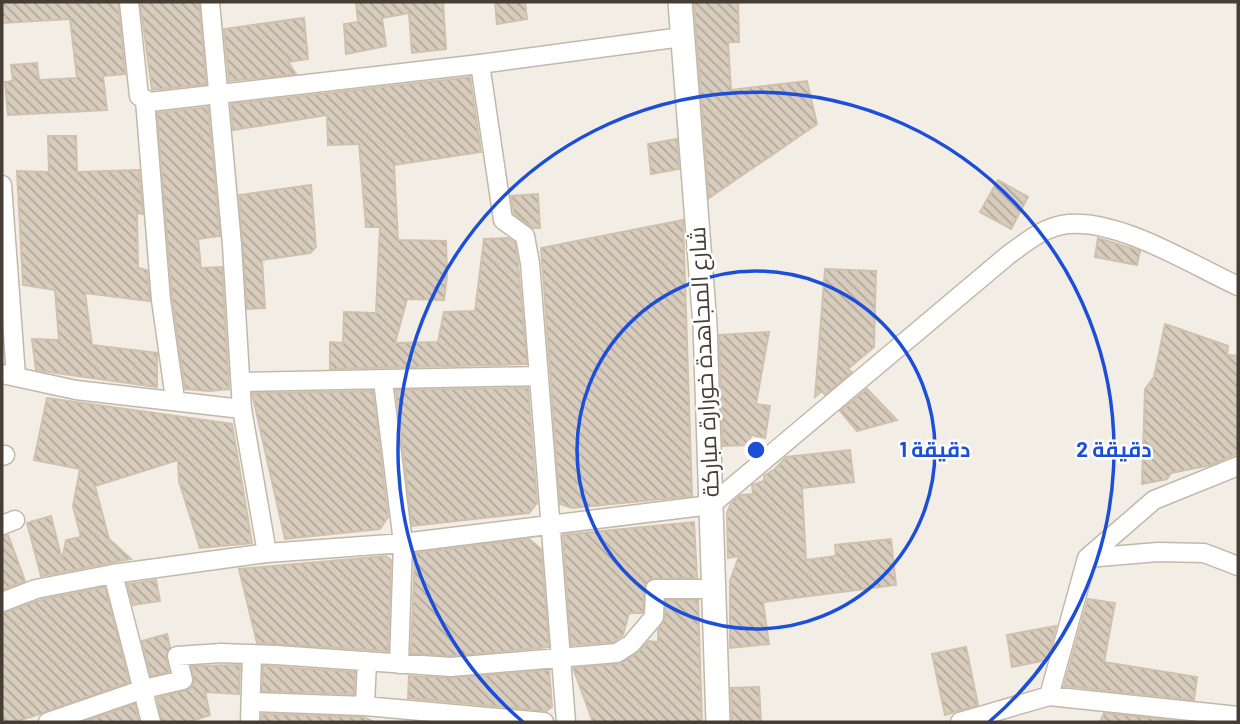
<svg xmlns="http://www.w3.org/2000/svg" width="1240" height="724" font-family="Barlow,Cairo,sans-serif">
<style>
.building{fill:url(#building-back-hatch);stroke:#d0c1ad;stroke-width:2}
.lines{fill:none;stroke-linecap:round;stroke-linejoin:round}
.minor-casing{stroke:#c2b8aa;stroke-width:21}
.tertiary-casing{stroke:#c2b8aa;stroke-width:26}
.minor{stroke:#fff;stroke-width:18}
.tertiary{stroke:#fff;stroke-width:23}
.ring{fill:none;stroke:#1d4ed8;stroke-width:3.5}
.labels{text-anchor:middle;stroke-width:5;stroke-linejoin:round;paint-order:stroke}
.street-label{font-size:23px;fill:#463e34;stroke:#fff}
.centre{fill:#1d4ed8;stroke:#fff;stroke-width:3.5}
.ring-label{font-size:21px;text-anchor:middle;font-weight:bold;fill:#1d4ed8;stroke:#fff;stroke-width:5;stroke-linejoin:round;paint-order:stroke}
</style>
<defs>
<pattern id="building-back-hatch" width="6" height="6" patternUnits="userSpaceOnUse" patternTransform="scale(1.75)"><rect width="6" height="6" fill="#d8ccbd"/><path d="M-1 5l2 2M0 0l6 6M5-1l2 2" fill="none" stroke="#b1a79a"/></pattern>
</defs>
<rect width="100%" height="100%" fill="#f3eee5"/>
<path class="building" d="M2,2H118L125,74L103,76L107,110L8,115L5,82L13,81L11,65L37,63L39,80L77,78L70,19L2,23Z
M140,2H199L206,84L152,90Z
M356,2H443L446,49L412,53L409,13L382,18L386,46L346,54L344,24L358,22Z
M495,2H525L527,19L497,24Z
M694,2H738L739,42H728L731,90L807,81L817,124L709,198Z
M304,18L308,59L288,62L296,74L229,81L224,29Z
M470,77L481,152L394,165L398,240L446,241L447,276L444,300L407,299L395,343L438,342L444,312L475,311L484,239L508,238L515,243L518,263L527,364L330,369V342L343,343L344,312L376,313L380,227H366L359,144L328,145L327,115L233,130L231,104Z
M208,107L220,236L198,239L201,268L222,267L229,389L209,391L185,389L172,296L157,113Z
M48,136H76L77,172L139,170L143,214L137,213L138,268L147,270L150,301L85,293L92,345L157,353V387L36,370L32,339L59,340L55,290L23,285L17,171L49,172Z
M677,139L679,169L651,174L648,144Z
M998,180L1028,197L1011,229L980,212Z
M311,185L316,247L310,253L262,260L265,308L247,309L239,195Z
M538,194L540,228H533L514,214L511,196Z
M683,220L692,496L572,508L560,504L541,248Z
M1098,238L1140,251L1137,265L1095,257Z
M825,269L876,271L874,347L848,369L852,372L825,395L822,391L815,397Z
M1165,324L1228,346L1227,355L1238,356V453L1211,465L1171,473L1167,479L1142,484L1145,389L1154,377Z
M769,332L756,404L770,406L765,438L751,435L749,445L723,446L719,335Z
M528,388L537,503L529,513L412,526L396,390Z
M867,389L897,420L857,431L840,411Z
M373,391L388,517L380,529L285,539L252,393Z
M47,398L232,424L252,543L200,548L179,481L178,460L95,486L109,539L131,559L41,576L27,523L51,516L62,560L66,540L81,537L73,506L80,469L34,460Z
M850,450L854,482L802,488L806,560L836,556L835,545L891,539L896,585L763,602L769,644L730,648V581L739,556L728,558L727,513L731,503L741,495L753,494L752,485L764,481V476L775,469L786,457Z
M694,522L697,578L650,579L644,588L643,613H629L623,635L613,642L571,645L563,535Z
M8,535L25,581L2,590V536Z
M529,539L541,549L549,647L451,656L411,653L415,553Z
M386,556L391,560L388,651L257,643L239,569Z
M156,580L160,601L133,605L127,584Z
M105,587L129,682L40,714L14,722H2V613L40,600Z
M1088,599L1115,603L1104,662L1197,677L1194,700L1064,686Z
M666,600H698L702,722H593L573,668L619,664L637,653L649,641L658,642V630L665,617Z
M1056,626L1047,660L1012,667L1007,635Z
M167,634L170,647L166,658L169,672L151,676L142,641Z
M966,647L978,705L945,715L932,654Z
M240,665L239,694L205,692L210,715L188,722H162L157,698L190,689L194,683L191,666Z
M263,666L355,672L354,694L262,691Z
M549,670L552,707L546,711L408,698L409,676L452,678Z
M759,687L761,722H732L731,688Z
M135,704L139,722H82Z
M1104,713L1189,722H1100Z
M262,714L364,717L374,722H261Z"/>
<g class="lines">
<defs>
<path id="minor" d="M129,2L139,96L150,102L480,64
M210,2L232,245L242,409L267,553
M145,100L161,300L175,399
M2,185L16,376
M2,374L76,390L242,409
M383,381L403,543L399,664
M243,382L539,376
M2,456L5,455
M2,525L15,520
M1087,558L1158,552L1204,553L1238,566
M113,574L151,722
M2,602L36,589L113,574L267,553L403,543L711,505L1007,256C1026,242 1045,226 1068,224C1120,219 1192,265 1238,286
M1049,696L1087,558L1154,500L1238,466
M251,702L365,706L544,722
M365,706L367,661
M48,722L144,689L183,680L177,656L221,653L276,655L451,667L617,653L631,644L654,617L655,589H712
M250,722L252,654
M566,722L530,263L525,236L503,220L480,64L682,37
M960,722L1049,696L1238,716"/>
<path id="tertiary" d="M680,2L705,325L718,722"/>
</defs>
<use href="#minor" class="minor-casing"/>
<use href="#tertiary" class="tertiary-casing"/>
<use href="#minor" class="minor"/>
<use href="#tertiary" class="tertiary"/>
</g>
<g class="ring">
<circle cx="756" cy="450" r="179"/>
<path d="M523 722A358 358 0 1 1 989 722"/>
</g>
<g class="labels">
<g class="street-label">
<text transform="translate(704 362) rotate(-93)" y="8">شارع المجاهدة خورارة مباركة</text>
</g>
</g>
<circle cx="756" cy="450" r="10" class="centre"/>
<g class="ring-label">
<text x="935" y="457">1 دقيقة</text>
<text x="1114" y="457">2 دقيقة</text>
</g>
<rect width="1240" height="724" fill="none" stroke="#463e34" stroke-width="7"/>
</svg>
